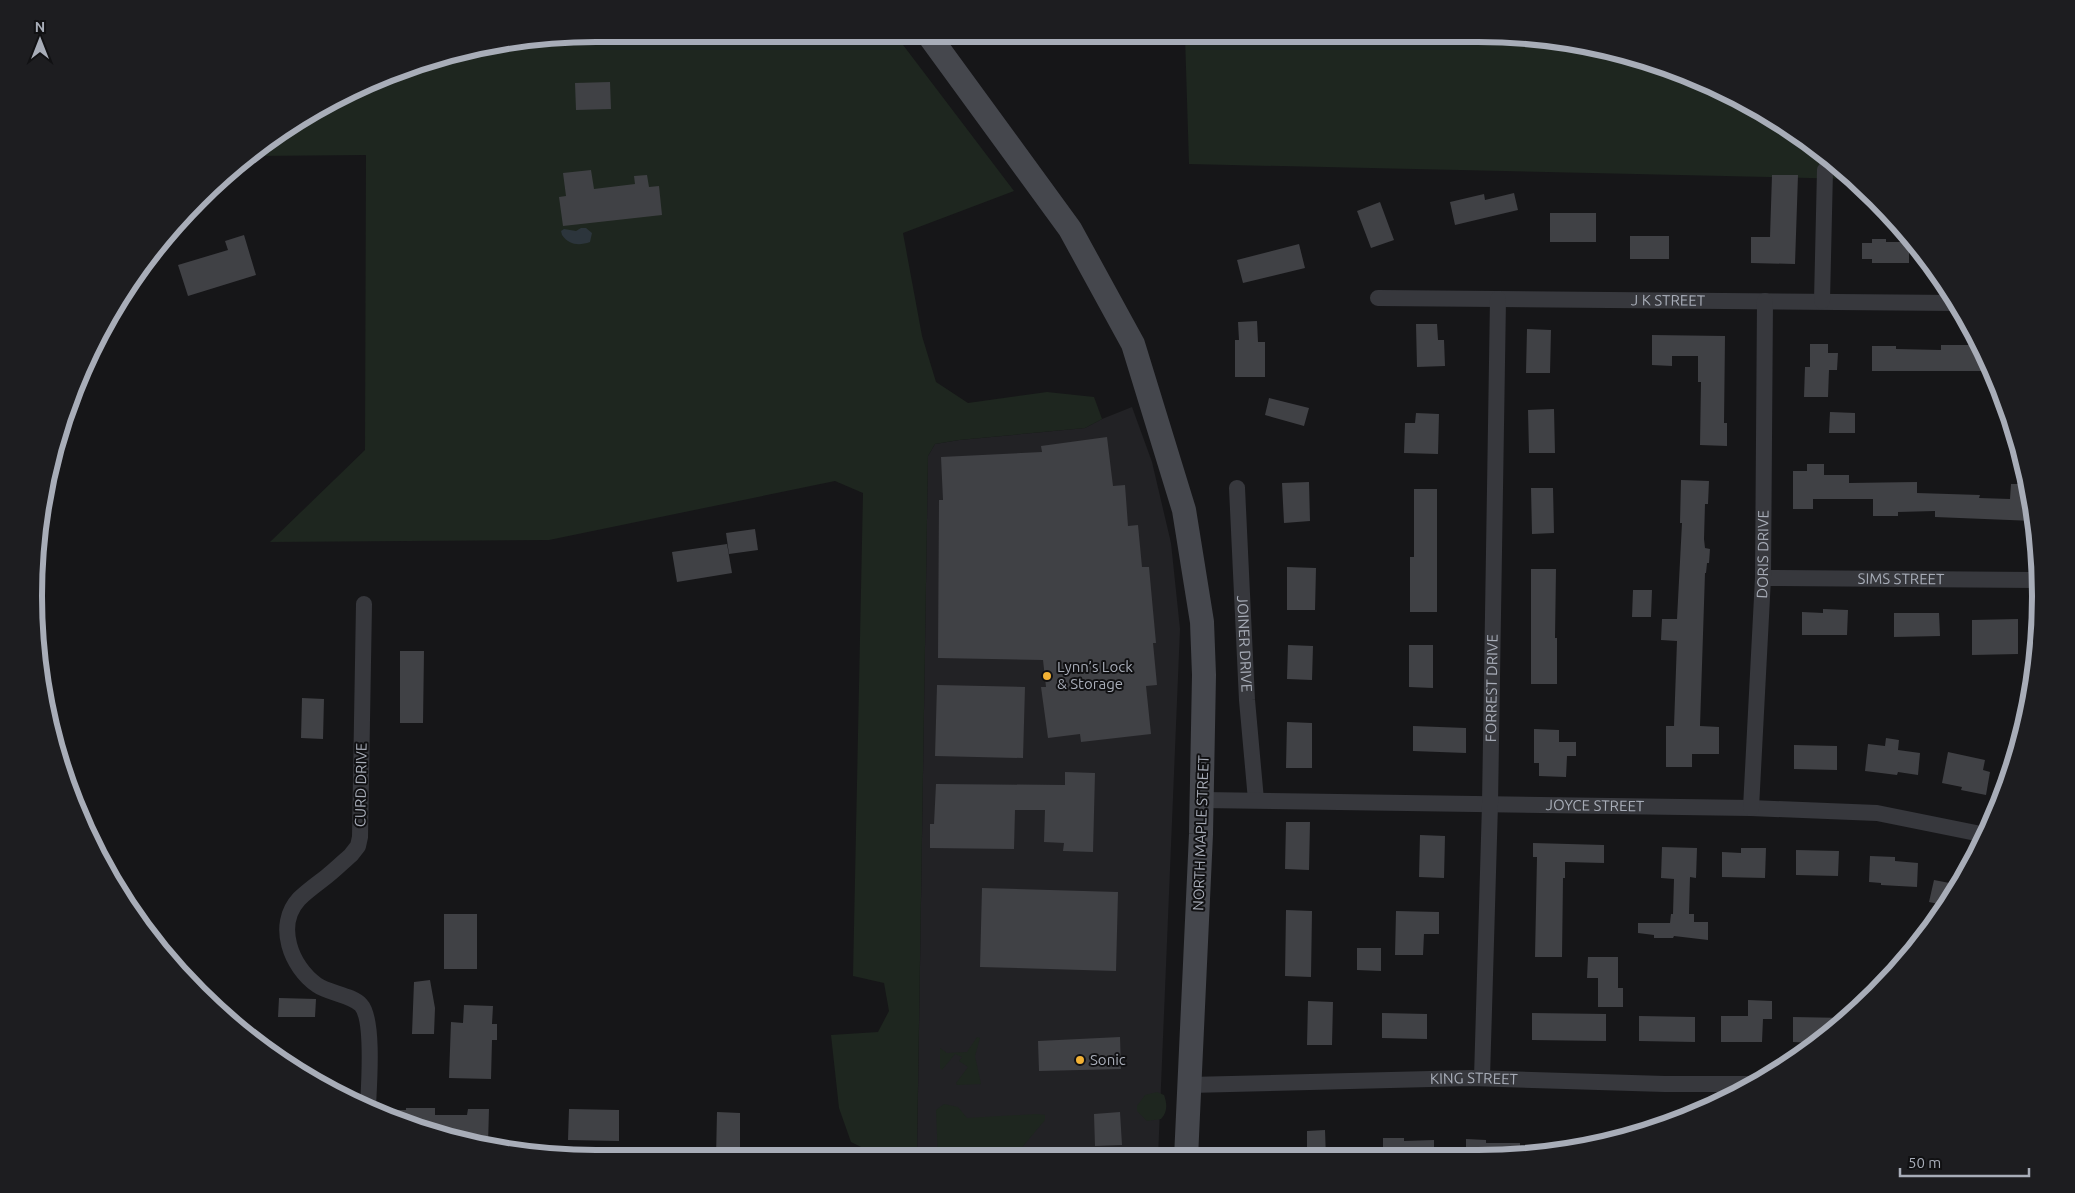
<svg xmlns="http://www.w3.org/2000/svg" width="2075" height="1193" font-family="Ubuntu,sans-serif">
<style>
.built{fill:#222225}
.green{fill:#1e261f}
.water{fill:#2c353c}
.building{fill:#404145}
.lines{fill:none;stroke-linecap:round;stroke-linejoin:round}
.minor{stroke:#37383d;stroke-width:16}
.secondary{stroke:#45474d;stroke-width:24}
.poi-dot{fill:#f2b134;stroke:#111113;stroke-width:2}
.labels{text-anchor:middle;stroke-width:4;stroke-linejoin:round;paint-order:stroke}
.street-label{font-size:15px;fill:#a8adb8;stroke:#111113}
.poi-label{font-size:15px;fill:#a8adb8;stroke:#111113;text-anchor:start}
.rim{fill:none;stroke:#a8adb8;stroke-width:6}
</style>
<rect width="100%" height="100%" fill="#161618"/>
<path class="built" d="M1132,407L1152,462L1171,543L1180,629L1158,1158H917L928,456L935,444L959,440L1085,428L1102,419Z"/>
<path class="green" d="M1516,35L1659,64L1791,128L1853,179L1189,164L1185,36Z
M897,37L1014,191L903,233L922,336L936,382L968,403L1047,392L1094,397L1102,419L1085,428L959,440L935,444L928,456L917,1150L881,1157L851,1142L839,1108L831,1035L878,1032L889,1011L884,983L853,976L863,493L835,481L549,540L270,542L365,450L366,155L247,156L347,92L416,64L523,39Z
M977,1037L980,1038L975,1056L981,1084L957,1085L956,1083L968,1067L959,1061L962,1057L955,1054L942,1070L940,1068V1048L947,1053L967,1052Z
M1157,1092L1164,1095C1167,1103 1168,1112 1161,1119L1147,1121L1137,1111V1106L1145,1095Z
M944,1104L958,1107L967,1118L1037,1114L1045,1115V1120L1013,1158H938L936,1110Z"/>
<path class="water" d="M581,228H586L592,233L590,242C579,246 569,245 562,235L561,231L564,229L576,231Z"/>
<path class="building" d="M610,82L611,109L576,110L575,83Z
M591,170L594,189L635,184L634,176L647,175L649,187L659,186L662,215L563,226L559,197L566,196L563,173Z
M1772,175H1798L1795,264L1751,263V237H1770Z
M1514,193L1518,210L1455,225L1450,202L1484,194L1485,200Z
M1380,202L1394,240L1371,248L1357,211Z
M1550,213H1596V242H1550Z
M244,235L256,275L188,296L178,265L228,250L225,241Z
M1630,236H1669V259H1630Z
M1872,239H1886V242H1909V263H1872V259H1862V243H1872Z
M1299,244L1305,268L1243,283L1237,260Z
M1257,321L1258,342H1265V377H1235V340H1239L1238,322Z
M1416,324H1437L1438,340H1444L1445,366L1417,367Z
M1527,329L1551,330L1550,373H1526Z
M1652,335L1725,336L1724,423H1727V446L1700,445L1701,382H1698V356H1672V366L1652,365Z
M1810,344H1828V353H1838L1837,370H1829L1828,397H1804L1805,367H1810Z
M1941,345H1979L1993,371H1872V346H1896V349L1941,350Z
M1269,398L1309,408L1304,426L1265,415Z
M1554,409L1555,453H1529L1528,410Z
M1830,412L1855,413V433H1829Z
M1416,413L1439,414L1438,454L1404,453L1405,423H1415Z
M1107,437L1113,486L1125,485L1128,526L1138,525L1142,567H1149L1156,643H1153L1157,685L1146,686L1151,734L1081,742L1080,734L1048,738L1041,687H1046L1043,660L938,658L939,500H943L941,457L1042,452L1041,446Z
M1807,464H1824V475H1849V483L1917,482V493L1980,495L1979,498L2010,499L2011,484H2029V500H2032L2034,521L1935,517V511L1898,512V516H1873V499H1813V509H1793V471H1807Z
M1681,480L1709,481L1708,504H1705L1704,539L1705,548L1710,549L1709,563H1707L1706,573H1705L1700,726L1719,727V754H1692V767H1666V726H1674L1677,641L1661,640L1662,619H1677L1682,523H1680Z
M1309,482L1310,521L1284,523L1282,483Z
M1531,488H1553L1554,533L1532,534Z
M1414,489H1437V612H1410V557H1414Z
M755,529L758,550L729,554L726,533Z
M727,544L732,573L677,582L672,552Z
M1287,567L1316,568L1315,610H1287Z
M1531,569H1556L1555,638H1557V684H1531Z
M1633,590H1652L1651,617H1632Z
M1823,609L1848,610L1847,635H1802V612L1823,613Z
M1894,613H1939L1940,636L1894,637Z
M2018,619V654L1972,655V620Z
M1288,645L1313,646L1312,680L1287,679Z
M1409,645H1433V688L1409,687Z
M400,651H424L423,723H400Z
M937,685L1025,687L1023,758L935,756Z
M302,698L324,699L323,739L301,738Z
M1287,722L1312,723V768H1286Z
M1413,726L1466,728V753L1413,751Z
M1534,729L1559,730V742H1576V756H1567L1566,777L1539,776V763H1534Z
M1886,738L1899,740L1898,750L1920,753L1918,775L1898,772L1897,775L1865,771L1868,744L1885,746Z
M1794,745L1837,746V770L1794,769Z
M1948,752L1985,760L1983,770L1990,772L1986,795L1961,790L1962,787L1942,783Z
M1065,772L1095,773L1093,852L1063,851L1064,843L1044,842L1045,810H1015L1014,849L930,848V824H934L936,784L1065,785Z
M1286,822H1310L1309,870L1285,869Z
M1420,835L1445,836L1444,878L1419,877Z
M1533,843L1604,845V863L1565,862V878H1563L1562,957H1535L1537,857H1533Z
M1662,847L1697,848L1696,878L1690,877L1689,914H1694V922H1708V940L1674,936L1673,938H1654V935L1638,933V923H1670L1671,914H1673L1674,879L1661,878Z
M1741,848H1766L1765,878L1722,877V852L1741,853Z
M1796,850L1839,851L1838,876L1796,875Z
M1870,856L1895,857V861L1918,863L1917,887L1881,885V883L1869,882Z
M1934,880L1960,885L1948,906L1929,902Z
M982,888L1118,892L1116,971L980,967Z
M1286,910L1312,911L1311,977L1285,976Z
M1396,911L1439,912V934H1424L1423,955H1395Z
M444,914H477V969H444Z
M1357,948H1381V971L1357,970Z
M1588,957H1618V988H1623V1007H1598V978H1587Z
M430,980L435,1008L434,1034H412L414,982Z
M279,998L316,999L315,1017H278Z
M1748,1000L1772,1001V1019H1763L1762,1042H1721V1016H1748Z
M1308,1001L1333,1002L1332,1045H1307Z
M464,1005L493,1006L492,1024H497V1040H492L491,1079L449,1078L451,1022L463,1023Z
M1382,1013L1427,1014V1039L1382,1038Z
M1532,1013L1606,1014V1041L1532,1040Z
M1639,1016L1695,1017V1042L1639,1041Z
M1793,1017L1846,1018L1813,1043L1793,1042Z
M1120,1037L1121,1069L1039,1071L1038,1041Z
M406,1108H435V1115H467L468,1109H489L488,1144L415,1129L377,1110H406Z
M569,1109L619,1110V1141L568,1140Z
M717,1112L740,1113V1158H716Z
M1120,1112L1122,1145L1095,1146L1094,1114Z
M1325,1130L1326,1158H1307V1131Z
M1383,1138H1404V1141L1434,1140V1158H1383Z
M1466,1139L1486,1140V1143H1520V1157L1466,1158Z"/>
<g class="lines">
<g class="minor">
<path id="s1" d="M1378,298L1956,303"/>
<path d="M1822,301L1825,170"/>
<path id="s2" d="M1237,488L1247,700L1256,800"/>
<path id="s3" d="M1763,578L2040,580"/>
<path d="M364,604L360,837L358,846L351,855C343,862 335,870 326,877C317,884 307,891 299,899C275,925 291,967 317,985C328,993 352,995 361,1005C374,1019 369,1085 368,1106"/>
<path id="s4" d="M1203,800L1751,808L1877,813L1986,835"/>
<path id="s5" d="M1751,808L1763,578L1765,301"/>
<path id="s6" d="M1482,1078L1490,804L1498,299"/>
<path id="s7" d="M1189,1085L1471,1078L1665,1084H1759"/>
</g>
<path class="secondary" d="M930,37L1070,229L1133,344L1184,510L1202,622L1204,675L1201,834L1186,1158"/>
</g>
<g class="poi-dot">
<circle cx="1047" cy="676" r="5"/>
<circle cx="1080" cy="1060" r="5"/>
</g>
<g class="labels">
<g class="street-label">
<text dy="5" stroke="none"><textPath href="#s1" startOffset="290">J K STREET</textPath></text>
<text dy="5" stroke="none"><textPath href="#s5" startOffset="254">DORIS DRIVE</textPath></text>
<text dy="5" stroke="none"><textPath href="#s3" startOffset="138">SIMS STREET</textPath></text>
<text dy="5" stroke="none"><textPath href="#s2" startOffset="156">JOINER DRIVE</textPath></text>
<text dy="5" stroke="none"><textPath href="#s6" startOffset="390">FORREST DRIVE</textPath></text>
<text transform="translate(361 785) rotate(-89)" y="5">CURD DRIVE</text>
<text dy="5" stroke="none"><textPath href="#s4" startOffset="392">JOYCE STREET</textPath></text>
<text transform="translate(1201 833) rotate(-88)" y="5">NORTH MAPLE STREET</text>
<text dy="5" stroke="none"><textPath href="#s7" startOffset="285">KING STREET</textPath></text>
</g>
<g class="poi-label">
<text x="1057" y="672">Lynn’s Lock<tspan x="1057" dy="17">&amp; Storage</tspan></text>
<text x="1090" y="1065">Sonic</text>
</g>
</g>
<path d="M0 0H2075V1193H0ZM596 42H1478A554 554 0 0 1 2032 596V596A554 554 0 0 1 1478 1150H596A554 554 0 0 1 42 596V596A554 554 0 0 1 596 42Z" fill="#1d1d20" fill-rule="evenodd"/>
<path class="rim" d="M596 42H1478A554 554 0 0 1 2032 596V596A554 554 0 0 1 1478 1150H596A554 554 0 0 1 42 596V596A554 554 0 0 1 596 42Z"/>
<g transform="translate(40 40)" stroke="#111113" stroke-width="4" paint-order="stroke">
<path d="M0-4L9 19L0 12L-9 19Z" fill="#a8adb8"/>
<text y="-8" font-size="14" font-weight="bold" text-anchor="middle" fill="#a8adb8">N</text>
</g>
<path d="M1900 1168v8h129v-8" fill="none" stroke="#a8adb8" stroke-width="2.5"/>
<text x="1908" y="1168" font-size="15" fill="#a8adb8" stroke="#111113" stroke-width="4" paint-order="stroke">50 m</text>
</svg>
